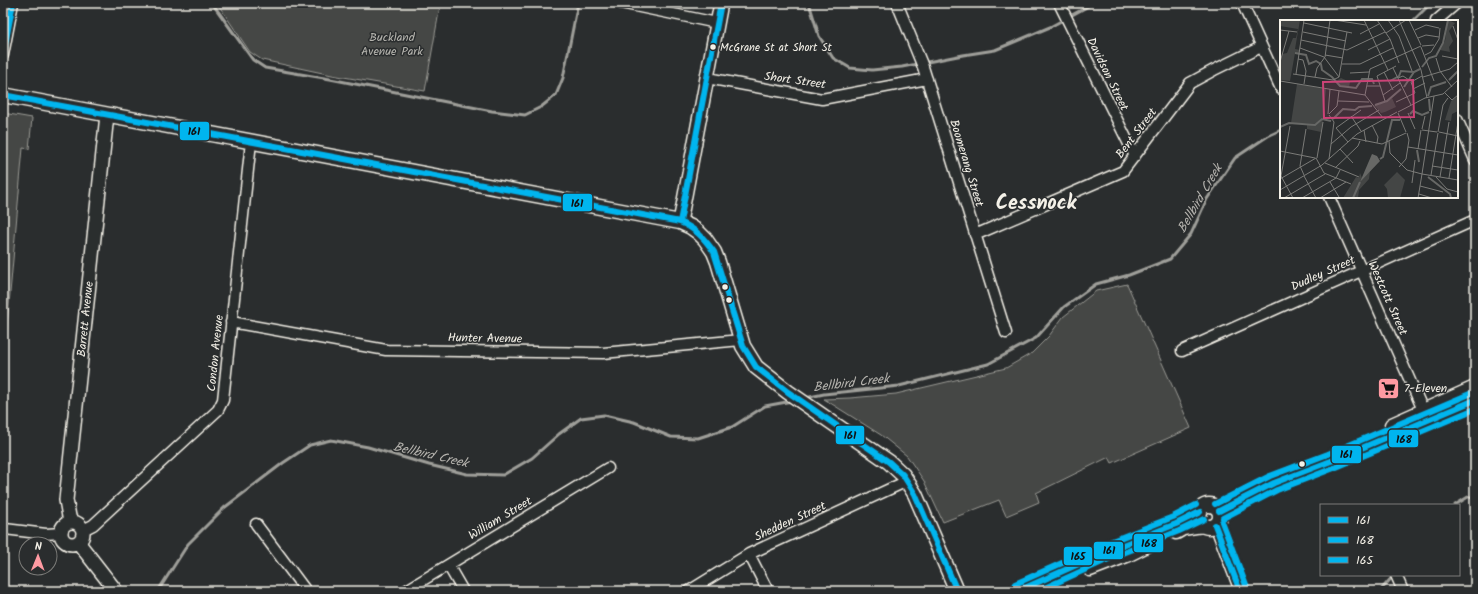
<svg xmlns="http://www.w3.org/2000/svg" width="1478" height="594" font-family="Kalam,sans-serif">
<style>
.green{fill:#444645;stroke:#9c9c96}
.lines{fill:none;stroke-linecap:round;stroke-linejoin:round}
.stream{stroke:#9f9f9a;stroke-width:3}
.minor-casing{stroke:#f4f1e8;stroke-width:13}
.tertiary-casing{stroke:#f4f1e8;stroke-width:16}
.secondary-casing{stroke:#f4f1e8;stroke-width:17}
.minor{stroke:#2a2d2e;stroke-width:10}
.tertiary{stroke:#2a2d2e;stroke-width:13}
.secondary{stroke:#2a2d2e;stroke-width:14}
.bus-1-casing{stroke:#2a2d2e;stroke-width:9}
.bus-2-casing{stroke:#2a2d2e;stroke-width:9}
.bus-3-casing{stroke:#2a2d2e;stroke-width:9}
.bus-1{stroke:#00b5ef;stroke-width:6}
.bus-2{stroke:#00b5ef;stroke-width:6}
.bus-3{stroke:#00b5ef;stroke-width:6}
.bus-dot{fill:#f4f1e8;stroke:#2a2d2e;stroke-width:1.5}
.labels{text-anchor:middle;stroke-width:3;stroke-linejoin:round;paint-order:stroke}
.bus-label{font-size:11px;fill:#f4f1e8;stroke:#2a2d2e;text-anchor:start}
.park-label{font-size:12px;fill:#b6b5af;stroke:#2a2d2e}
.street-label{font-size:12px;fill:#f4f1e8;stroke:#2a2d2e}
.poi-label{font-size:12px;fill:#f4f1e8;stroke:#2a2d2e;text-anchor:start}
.water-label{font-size:13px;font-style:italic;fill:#b5b3ae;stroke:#2a2d2e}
.town-label{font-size:20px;font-weight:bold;fill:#f4f1e8;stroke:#2a2d2e}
.inset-river{fill:none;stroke:#676866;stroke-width:2}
.inset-road{fill:none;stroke:#7b7b78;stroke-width:1}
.view{fill:#cc4377;fill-opacity:0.15;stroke:#cc4377;stroke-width:2}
.inset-edge{fill:none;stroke:#f4f1e8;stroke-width:2}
.line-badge{stroke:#2a2d2e;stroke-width:1.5}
.pale-badge-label{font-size:11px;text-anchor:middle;font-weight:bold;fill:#111}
</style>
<rect width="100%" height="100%" fill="#2a2d2e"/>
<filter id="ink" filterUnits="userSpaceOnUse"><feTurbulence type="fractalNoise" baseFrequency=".025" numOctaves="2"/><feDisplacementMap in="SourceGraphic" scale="8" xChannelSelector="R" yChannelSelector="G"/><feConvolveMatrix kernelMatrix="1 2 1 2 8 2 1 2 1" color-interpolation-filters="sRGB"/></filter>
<g filter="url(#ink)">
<path class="green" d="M217,3H423L440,6L425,91L332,75L262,60L250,52Z
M3,113L32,118L29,149L23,148L3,371Z
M1127,284L1191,428L1112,463L1109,457L1036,493L1039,502L1006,516L999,500L943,522L924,481L907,456L881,435L824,399L850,398L896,394L1006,368L1032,353L1049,336L1063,317L1096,291Z"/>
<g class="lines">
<path class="stream" d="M212,3L253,60L265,68L330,79L492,111L525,115L541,107L556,95L563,78L578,3
M809,3L819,36L833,58L850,68L872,70L902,67L963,55L995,50L1050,27L1094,3
M1413,21L1431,3
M805,398L824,394L899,386L988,364L1036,338L1064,307L1096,284L1129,275L1170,259L1191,234L1207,199L1235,158L1268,136L1281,130
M1455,505L1468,497H1475
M158,591L188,544L224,508L283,463L310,445L331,440L368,447L429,465L467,474L503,475L532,458L559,434L581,418L604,415L634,422L671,437L698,438L732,427L765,406L792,401
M1380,591L1394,575"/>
<defs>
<path id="minor" d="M620,3L717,23
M897,3L923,67L1006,333
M1059,3L1135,156
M1242,3L1281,89
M1436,21L1457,3
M3,55L13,3
M707,78L822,99L927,79
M1457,119L1475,160
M1329,197L1423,410
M975,235L1123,171L1190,83L1214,70L1261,47
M231,322L386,350L603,353L741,340
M1182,351L1475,220
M256,524L306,591
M1215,525L1240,591
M5,529L46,534L61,533
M83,530L93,525L218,410L223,400L251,142
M749,554L768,591
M448,565L463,591
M1396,575L1403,591
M405,591L608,468
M689,591L749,554L907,481"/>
<path id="tertiary" d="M680,222L721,3
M70,522L66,500L107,115
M61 533a11 11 0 1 1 22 0a11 11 0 1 1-22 0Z
M80,541L81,546L116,591"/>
<path id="secondary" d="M3,95L680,222L691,227L698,232L705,239L714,252L718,262L743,346L756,367L788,392L889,462L903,475L915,494L957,591
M1392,425L1475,388
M1198 516a11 11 0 1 1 22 0a11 11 0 1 1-22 0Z
M1219,511C1252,491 1294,473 1331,461L1475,400
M1176,532L1183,528L1202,525
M1090,569L1129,554L1151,543
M1018,591L1110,550L1176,524L1200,512"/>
</defs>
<use href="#minor" class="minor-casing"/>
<use href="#tertiary" class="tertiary-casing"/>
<use href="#secondary" class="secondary-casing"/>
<use href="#minor" class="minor"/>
<use href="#tertiary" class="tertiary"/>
<use href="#secondary" class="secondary"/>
<defs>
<path id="bus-1" d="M3,55L13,3
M3,95L680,222C696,229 704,238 714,252L743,346L756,367L788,392L889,462L903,475L915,494L957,591
M680,222L721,3
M1219,511L1274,483L1331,461L1475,400
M1215,525L1240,591
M1018,591L1110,550L1176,524L1200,512"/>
<path id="bus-2" d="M1223,518L1277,490L1334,468L1475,409
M1038,591L1113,557L1179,531L1204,519"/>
<path id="bus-3" d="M1215,504L1270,476L1328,454L1472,393
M1222,522L1247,588
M1015,584L1107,543L1173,517L1196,505"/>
</defs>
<use href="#bus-1" class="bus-1-casing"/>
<use href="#bus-2" class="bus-2-casing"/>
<use href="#bus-3" class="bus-3-casing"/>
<use href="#bus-1" class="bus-1"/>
<use href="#bus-2" class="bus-2"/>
<use href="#bus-3" class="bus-3"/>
</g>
</g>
<defs>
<symbol id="supermarket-square" viewBox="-11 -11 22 22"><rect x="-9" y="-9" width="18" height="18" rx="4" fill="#ff9aa2" stroke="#2a2d2e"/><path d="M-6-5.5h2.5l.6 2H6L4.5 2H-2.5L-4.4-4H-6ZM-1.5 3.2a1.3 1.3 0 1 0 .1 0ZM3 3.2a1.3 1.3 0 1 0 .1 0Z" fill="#111"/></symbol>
</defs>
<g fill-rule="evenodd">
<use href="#supermarket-square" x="1376" y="376" width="25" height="25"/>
</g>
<g class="bus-dot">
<circle cx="713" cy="47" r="3.5"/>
<circle cx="725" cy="287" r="3.5"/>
<circle cx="729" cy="300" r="3.5"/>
<circle cx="1302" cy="464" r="3.5"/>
</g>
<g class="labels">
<g class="bus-label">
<text x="720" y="51">McGrane St at Short St</text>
</g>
<g class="park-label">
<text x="392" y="41">Buckland<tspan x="392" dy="14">Avenue Park</tspan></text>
</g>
<g class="street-label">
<text transform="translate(1108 74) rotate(64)" y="4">Davidson Street</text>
<text transform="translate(795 80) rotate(8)" y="4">Short Street</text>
<text transform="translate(1136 133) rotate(-53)" y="4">Bent Street</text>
<text transform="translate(967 163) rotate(73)" y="4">Boomerang Street</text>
<text transform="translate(1323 273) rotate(-24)" y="4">Dudley Street</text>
<text transform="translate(1388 298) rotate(66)" y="4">Westcott Street</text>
<text transform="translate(85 319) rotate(-84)" y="4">Barrett Avenue</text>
<text transform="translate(485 338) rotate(1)" y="4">Hunter Avenue</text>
<text transform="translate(215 353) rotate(-84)" y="4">Condon Avenue</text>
<text transform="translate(500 518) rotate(-31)" y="4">William Street</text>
<text transform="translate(790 521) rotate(-25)" y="4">Shedden Street</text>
</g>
<g class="poi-label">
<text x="1404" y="392">7-Eleven</text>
</g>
<g class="water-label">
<text transform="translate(1199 198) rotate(-60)" y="5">Bellbird Creek</text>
<text transform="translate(851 382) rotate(-7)" y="5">Bellbird Creek</text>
<text transform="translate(431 454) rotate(13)" y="5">Bellbird Creek</text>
</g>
<g class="town-label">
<text x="1036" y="209">Cessnock</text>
</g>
</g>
<g transform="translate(1280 20)">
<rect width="178" height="178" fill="#2a2d2e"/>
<path d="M0,0H20L15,29L20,30L19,33H15L10,61L0,60V40L2,34L7,33L13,18H16L18,9L0,6ZM168,0L175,3L169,11L173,21L169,27L170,32L160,30L165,21ZM61,58L70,62L69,67L59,65L56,61ZM17,64L46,69L43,98L35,104L11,103ZM178,76V91L172,94L171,101L165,100L171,81ZM112,78L116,87L105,92L101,93L94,85L105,83ZM43,99L41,112L27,109V105H35ZM90,151L89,159L79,170L78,178H63L76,157L79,158L80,153L82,158ZM117,152L125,160L120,178H108L107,169L104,165Z" fill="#444645"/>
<path d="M92,134L97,136L100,141L80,162Z" fill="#676866"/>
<path class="inset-river" d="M15,33L26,35L29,44L36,41L41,44L42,50L52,57L60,66L76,68L82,59H92L94,64M142,47L149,38L156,36L163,23L168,0M169,60L178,51M110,61L119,56L121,51L134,52M124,67L134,52L140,49M148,76L151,67L166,62M149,79L150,91M95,85L107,81L121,69M130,94L133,91L142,95L149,92M53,99L63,89L75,90L79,87L92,86M0,107L9,103L35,105L42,99L51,101M137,130L139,142M100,139L103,137L112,100H120M148,157L170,174L171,178M73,178L80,162"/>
<path class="inset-road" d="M54,0L86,5M84,0L108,50M97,0L110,19L119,43M108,0L119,16L132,51M119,0L141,50L147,78M129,0L141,25M24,3L72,13M173,6L178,20M0,10L17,12M135,10L146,5L159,8M23,12L66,21M106,13L126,0M80,14L99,4M138,18L146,15L159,17M21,20L67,30L105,12M142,26L154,25M141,27L154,61M20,28L44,37L59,57M88,30L110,19M45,35L63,38M145,35L151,32L159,19L160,8M162,36L178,39M156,38L160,51L172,67M18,39L23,40L26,51L24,64M0,42L9,11M62,44H80L113,28M113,48L131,85M104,52L113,70M70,53L89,52M13,54L53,60L59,57M16,54L24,0M35,57L37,48L45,37L50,0M59,57L67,12M143,57L170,49L178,42M118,58L123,56L129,60M0,61L85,75L103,98M87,66H100M133,69L145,63M165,73L172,80L178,75M85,75L90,49L141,26M103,75L120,63M154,76L142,154L178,160M58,81L89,82M105,81L97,56L116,46M116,82L135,73L131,62L142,56M118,92L145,78L163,74L178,60M118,93L126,112M128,93L135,109M48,94L50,69M49,94L57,86L59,71M49,95L54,102L49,139M71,96L81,111M92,105L98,117L97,123M10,106L1,156L13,178M56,108L81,90M56,108L68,122M142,109L145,96M84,110L86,122M142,110L157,112M158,112L163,85L168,78M159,112L178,116M72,118L102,124L126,113M109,121L110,133L127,150L142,154L138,178M51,124L71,107L99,90M128,127L178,135M60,129L73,143M138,129L141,110M0,131L35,138M36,138L44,153L71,164M37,138L43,102M45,143L79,157M152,146L178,150M119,147L126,139L129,120L127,113M55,148L78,126L80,121M24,155L20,146L26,109M151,155L158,113M24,156L36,178M156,157L167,169L178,172M160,157L169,102M169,158L178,102M0,159L36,138M50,162L59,177M132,163L135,140M140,166L163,172M0,170L42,145L77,114L117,92M139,174L152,178M4,178L45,154M22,178L56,158L60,150M40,178L66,162"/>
<path class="view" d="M133,60L134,97L44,98L43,62Z"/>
<rect width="178" height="178" class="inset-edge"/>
</g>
<g class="line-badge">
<rect x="179" y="121" width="31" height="20" rx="4" fill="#00b5ef"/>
<rect x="562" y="193" width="31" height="19" rx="4" fill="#00b5ef"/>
<rect x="835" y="425" width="30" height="20" rx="4" fill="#00b5ef"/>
<rect x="1388" y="429" width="31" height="19" rx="4" fill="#00b5ef"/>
<rect x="1331" y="445" width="31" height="19" rx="4" fill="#00b5ef"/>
<rect x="1133" y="533" width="31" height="20" rx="4" fill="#00b5ef"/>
<rect x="1093" y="541" width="31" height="19" rx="4" fill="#00b5ef"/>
<rect x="1063" y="546" width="30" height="20" rx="4" fill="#00b5ef"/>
</g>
<g class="pale-badge-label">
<text x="194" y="135">161</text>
<text x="577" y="207">161</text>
<text x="850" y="439">161</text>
<text x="1404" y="443">168</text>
<text x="1346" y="458">161</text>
<text x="1149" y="547">168</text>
<text x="1109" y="554">161</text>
<text x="1078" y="560">165</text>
</g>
<rect width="1478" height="594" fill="none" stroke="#2a2d2e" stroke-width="16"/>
<rect x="8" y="8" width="1462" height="578" fill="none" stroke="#f4f1e8" stroke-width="1.5" filter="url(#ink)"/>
<rect x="1320" y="504" width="140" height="72" fill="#2a2d2e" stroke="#7b7b78"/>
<rect x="1328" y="517" width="20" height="6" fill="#00b5ef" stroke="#7b7b78"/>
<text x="1356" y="524" font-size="12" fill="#f4f1e8">161</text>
<rect x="1328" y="537" width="20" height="6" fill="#00b5ef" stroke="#7b7b78"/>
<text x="1356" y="544" font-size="12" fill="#f4f1e8">168</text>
<rect x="1328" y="557" width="20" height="6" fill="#00b5ef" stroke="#7b7b78"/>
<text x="1356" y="564" font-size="12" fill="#f4f1e8">165</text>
<g transform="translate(38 556) rotate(1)"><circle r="19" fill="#2a2d2e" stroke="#7b7b78"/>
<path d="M0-3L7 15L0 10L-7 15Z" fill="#ff9aa2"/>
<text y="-6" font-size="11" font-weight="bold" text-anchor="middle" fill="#f4f1e8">N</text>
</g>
</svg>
